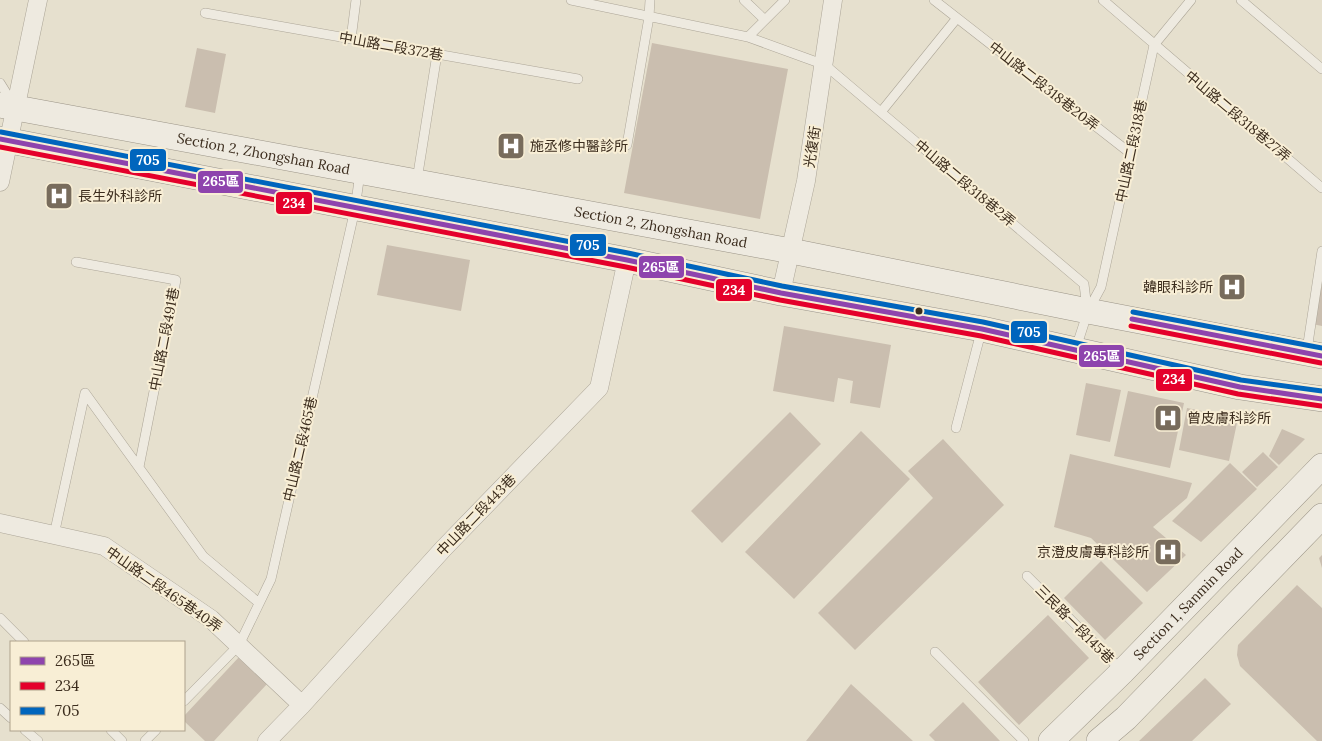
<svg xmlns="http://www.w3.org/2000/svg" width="1322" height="741" font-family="Lora,'Noto Sans TC',serif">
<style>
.building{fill:#cabeaf}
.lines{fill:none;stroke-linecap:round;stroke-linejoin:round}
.lane-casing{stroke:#aca597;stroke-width:10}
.street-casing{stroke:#aca597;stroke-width:19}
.secondary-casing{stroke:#9b9487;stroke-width:26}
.lane{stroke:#eeeae0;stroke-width:9}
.street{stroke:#eeeae0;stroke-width:18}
.secondary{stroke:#eeeae0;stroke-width:25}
.bus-1-casing{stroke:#f8eed5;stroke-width:9}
.bus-2-casing{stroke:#f8eed5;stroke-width:9}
.bus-3-casing{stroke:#f8eed5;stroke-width:9}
.bus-1{stroke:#8e44ad;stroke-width:5}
.bus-2{stroke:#e4002b;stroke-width:5}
.bus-3{stroke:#0065bd;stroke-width:5}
.bus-dot{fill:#3c2d1e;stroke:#f8eed5;stroke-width:2}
.labels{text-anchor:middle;stroke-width:4;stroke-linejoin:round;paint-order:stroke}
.street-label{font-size:14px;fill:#3c2d1e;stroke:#f8eed5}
.poi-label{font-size:14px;fill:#3c2d1e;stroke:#f8eed5;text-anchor:start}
.line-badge{stroke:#f8eed5;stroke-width:2}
.badge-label{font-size:14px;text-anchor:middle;font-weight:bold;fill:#fff}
</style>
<rect width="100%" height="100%" fill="#e6e0ce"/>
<path class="building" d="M652,43L788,69L760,219L624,193Z
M197,48L226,54L215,113L185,107Z
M387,245L470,260L461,311L377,295Z
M1322,285V326L1312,324Z
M784,326L891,345L880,408L850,403L853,381L838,378L834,402L773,391Z
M1086,383L1121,390L1110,442L1076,435Z
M1128,391L1184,403L1170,468L1114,456Z
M1187,408L1238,418L1229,461L1179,450Z
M790,412L821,444L722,543L691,511Z
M1282,429L1305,439L1279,465L1269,456Z
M861,431L910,479L794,599L745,552Z
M943,439L1004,505L855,650L818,613L933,498L908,471Z
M1263,452L1278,467L1257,487L1242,472Z
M1070,454L1192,483L1187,498L1153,527L1186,555L1147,592L1091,538L1054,527Z
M1230,463L1257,489L1201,542L1172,521Z
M1322,555V568L1319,558Z
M1101,561L1143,603L1105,640L1064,598Z
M1297,585L1322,608V741H1317L1240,666L1237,655L1238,645Z
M1048,615L1089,658L1019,725L978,682Z
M239,657L267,684L214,741H205L184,721V716Z
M1205,678L1231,704L1192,741H1139Z
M851,684L913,741H806Z
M963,702L1000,741H935L929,735Z"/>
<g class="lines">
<defs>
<path id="lane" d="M571,0L748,37L825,65L1084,284L1087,309
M744,0L765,20
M934,0L1130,153
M1103,0L1322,188
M1241,0L1322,69
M205,13L578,79
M748,37L785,0
M351,39L356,0
M0,83L13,104
M881,112L957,18
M627,145L649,17L650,0
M417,180L437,54
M76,262L176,280L139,467
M1076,348L1088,311L1101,287L1154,45L1191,0
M1307,350L1322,251
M956,428L981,332
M54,535L85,393L203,556L259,603
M1027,576L1122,671
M0,618L24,642
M935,652L1024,741
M184,701L239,645L271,579L355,209L360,173
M0,708L11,718
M25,730L38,741
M111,730L122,741
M145,741L156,730"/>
<path id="street" d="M0,182L38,0
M781,293L806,181L833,0
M0,523L104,546L211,619L302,705
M267,741L302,705L443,549L599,388L627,260"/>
<g id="secondary">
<path id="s1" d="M0,105L791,251L1088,311L1322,356"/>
<path d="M0,139L627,260L781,293L982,329L1240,387L1322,399"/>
<path id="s2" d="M1051,741L1122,672L1322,466"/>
<path d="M1099,741L1126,718L1322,516"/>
</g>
</defs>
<use href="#lane" class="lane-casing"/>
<use href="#street" class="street-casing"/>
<use href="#secondary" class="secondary-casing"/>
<use href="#lane" class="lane"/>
<use href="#street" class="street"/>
<use href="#secondary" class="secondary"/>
<defs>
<path id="bus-1" d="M0,139L627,260L781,293L982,329L1240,387L1322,399
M1132,319L1322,356"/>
<path id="bus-2" d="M0,147L626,267L780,300L981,336L1238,394L1321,406
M1131,326L1321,363"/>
<path id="bus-3" d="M1,132L628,253L782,286L983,322L1241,380L1322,391
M1133,312L1322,348"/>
</defs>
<use href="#bus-1" class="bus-1-casing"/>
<use href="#bus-2" class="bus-2-casing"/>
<use href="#bus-3" class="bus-3-casing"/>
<use href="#bus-1" class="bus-1"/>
<use href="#bus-2" class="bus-2"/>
<use href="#bus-3" class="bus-3"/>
</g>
<defs>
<symbol id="hospital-square" viewBox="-11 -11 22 22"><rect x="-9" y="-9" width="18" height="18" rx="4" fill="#786c5c" stroke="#f8eed5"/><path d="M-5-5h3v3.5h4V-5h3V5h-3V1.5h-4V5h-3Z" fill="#fff"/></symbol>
</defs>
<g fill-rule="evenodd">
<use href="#hospital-square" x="495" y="130" width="32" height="32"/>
<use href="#hospital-square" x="43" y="180" width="32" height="32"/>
<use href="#hospital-square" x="1216" y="271" width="32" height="32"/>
<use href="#hospital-square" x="1152" y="402" width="32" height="32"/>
<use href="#hospital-square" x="1152" y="536" width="32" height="32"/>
</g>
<circle class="bus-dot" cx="919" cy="311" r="4.5"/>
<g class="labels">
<g class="street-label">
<text transform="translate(391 46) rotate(10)" y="5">中山路二段372巷</text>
<text transform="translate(1044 86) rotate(38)" y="5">中山路二段318巷20弄</text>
<text transform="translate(1238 116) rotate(40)" y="5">中山路二段318巷27弄</text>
<text transform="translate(812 147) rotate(-81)" y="5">光復街</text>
<text transform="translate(1131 151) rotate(-78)" y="5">中山路二段318巷</text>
<text dy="5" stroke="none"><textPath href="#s1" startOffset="268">Section 2, Zhongshan Road</textPath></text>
<text transform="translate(965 183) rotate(40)" y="5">中山路二段318巷2弄</text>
<text dy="5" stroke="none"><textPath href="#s1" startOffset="672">Section 2, Zhongshan Road</textPath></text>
<text transform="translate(164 339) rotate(-79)" y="5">中山路二段491巷</text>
<text transform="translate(300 449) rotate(-77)" y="5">中山路二段465巷</text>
<text transform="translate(476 515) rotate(-46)" y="5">中山路二段443巷</text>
<text transform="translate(164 589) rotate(35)" y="5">中山路二段465巷40弄</text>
<text dy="5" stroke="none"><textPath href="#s2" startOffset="194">Section 1, Sanmin Road</textPath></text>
<text transform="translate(1075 624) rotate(45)" y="5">三民路一段145巷</text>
</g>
<g class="poi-label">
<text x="530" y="151">施丞修中醫診所</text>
<text x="78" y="201">長生外科診所</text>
<text x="1213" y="292" text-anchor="end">韓眼科診所</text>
<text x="1187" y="423">曾皮膚科診所</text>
<text x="1149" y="557" text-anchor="end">京澄皮膚專科診所</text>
</g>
</g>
<g class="line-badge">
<rect x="129" y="148" width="38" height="24" rx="5" fill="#0065bd"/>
<rect x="197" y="170" width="47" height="24" rx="5" fill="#8e44ad"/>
<rect x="275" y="191" width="38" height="24" rx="5" fill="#e4002b"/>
<rect x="569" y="233" width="38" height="24" rx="5" fill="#0065bd"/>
<rect x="638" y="255" width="47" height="24" rx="5" fill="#8e44ad"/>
<rect x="715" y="278" width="38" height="24" rx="5" fill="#e4002b"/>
<rect x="1010" y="320" width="38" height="24" rx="5" fill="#0065bd"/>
<rect x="1078" y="344" width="47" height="24" rx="5" fill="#8e44ad"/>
<rect x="1155" y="368" width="38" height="24" rx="5" fill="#e4002b"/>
</g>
<g class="badge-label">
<text x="148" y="165">705</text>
<text x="221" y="186">265區</text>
<text x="294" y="208">234</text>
<text x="588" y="250">705</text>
<text x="661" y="272">265區</text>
<text x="734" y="295">234</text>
<text x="1029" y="337">705</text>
<text x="1102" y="361">265區</text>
<text x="1174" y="384">234</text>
</g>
<rect x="10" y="641" width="175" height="90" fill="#f8eed5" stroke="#ada18c"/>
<rect x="20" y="657" width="25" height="8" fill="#8e44ad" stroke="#ada18c"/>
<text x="55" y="666" font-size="15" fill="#3c2d1e">265區</text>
<rect x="20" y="682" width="25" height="8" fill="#e4002b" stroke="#ada18c"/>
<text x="55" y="691" font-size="15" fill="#3c2d1e">234</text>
<rect x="20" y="707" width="25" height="8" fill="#0065bd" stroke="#ada18c"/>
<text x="55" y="716" font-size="15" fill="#3c2d1e">705</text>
</svg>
